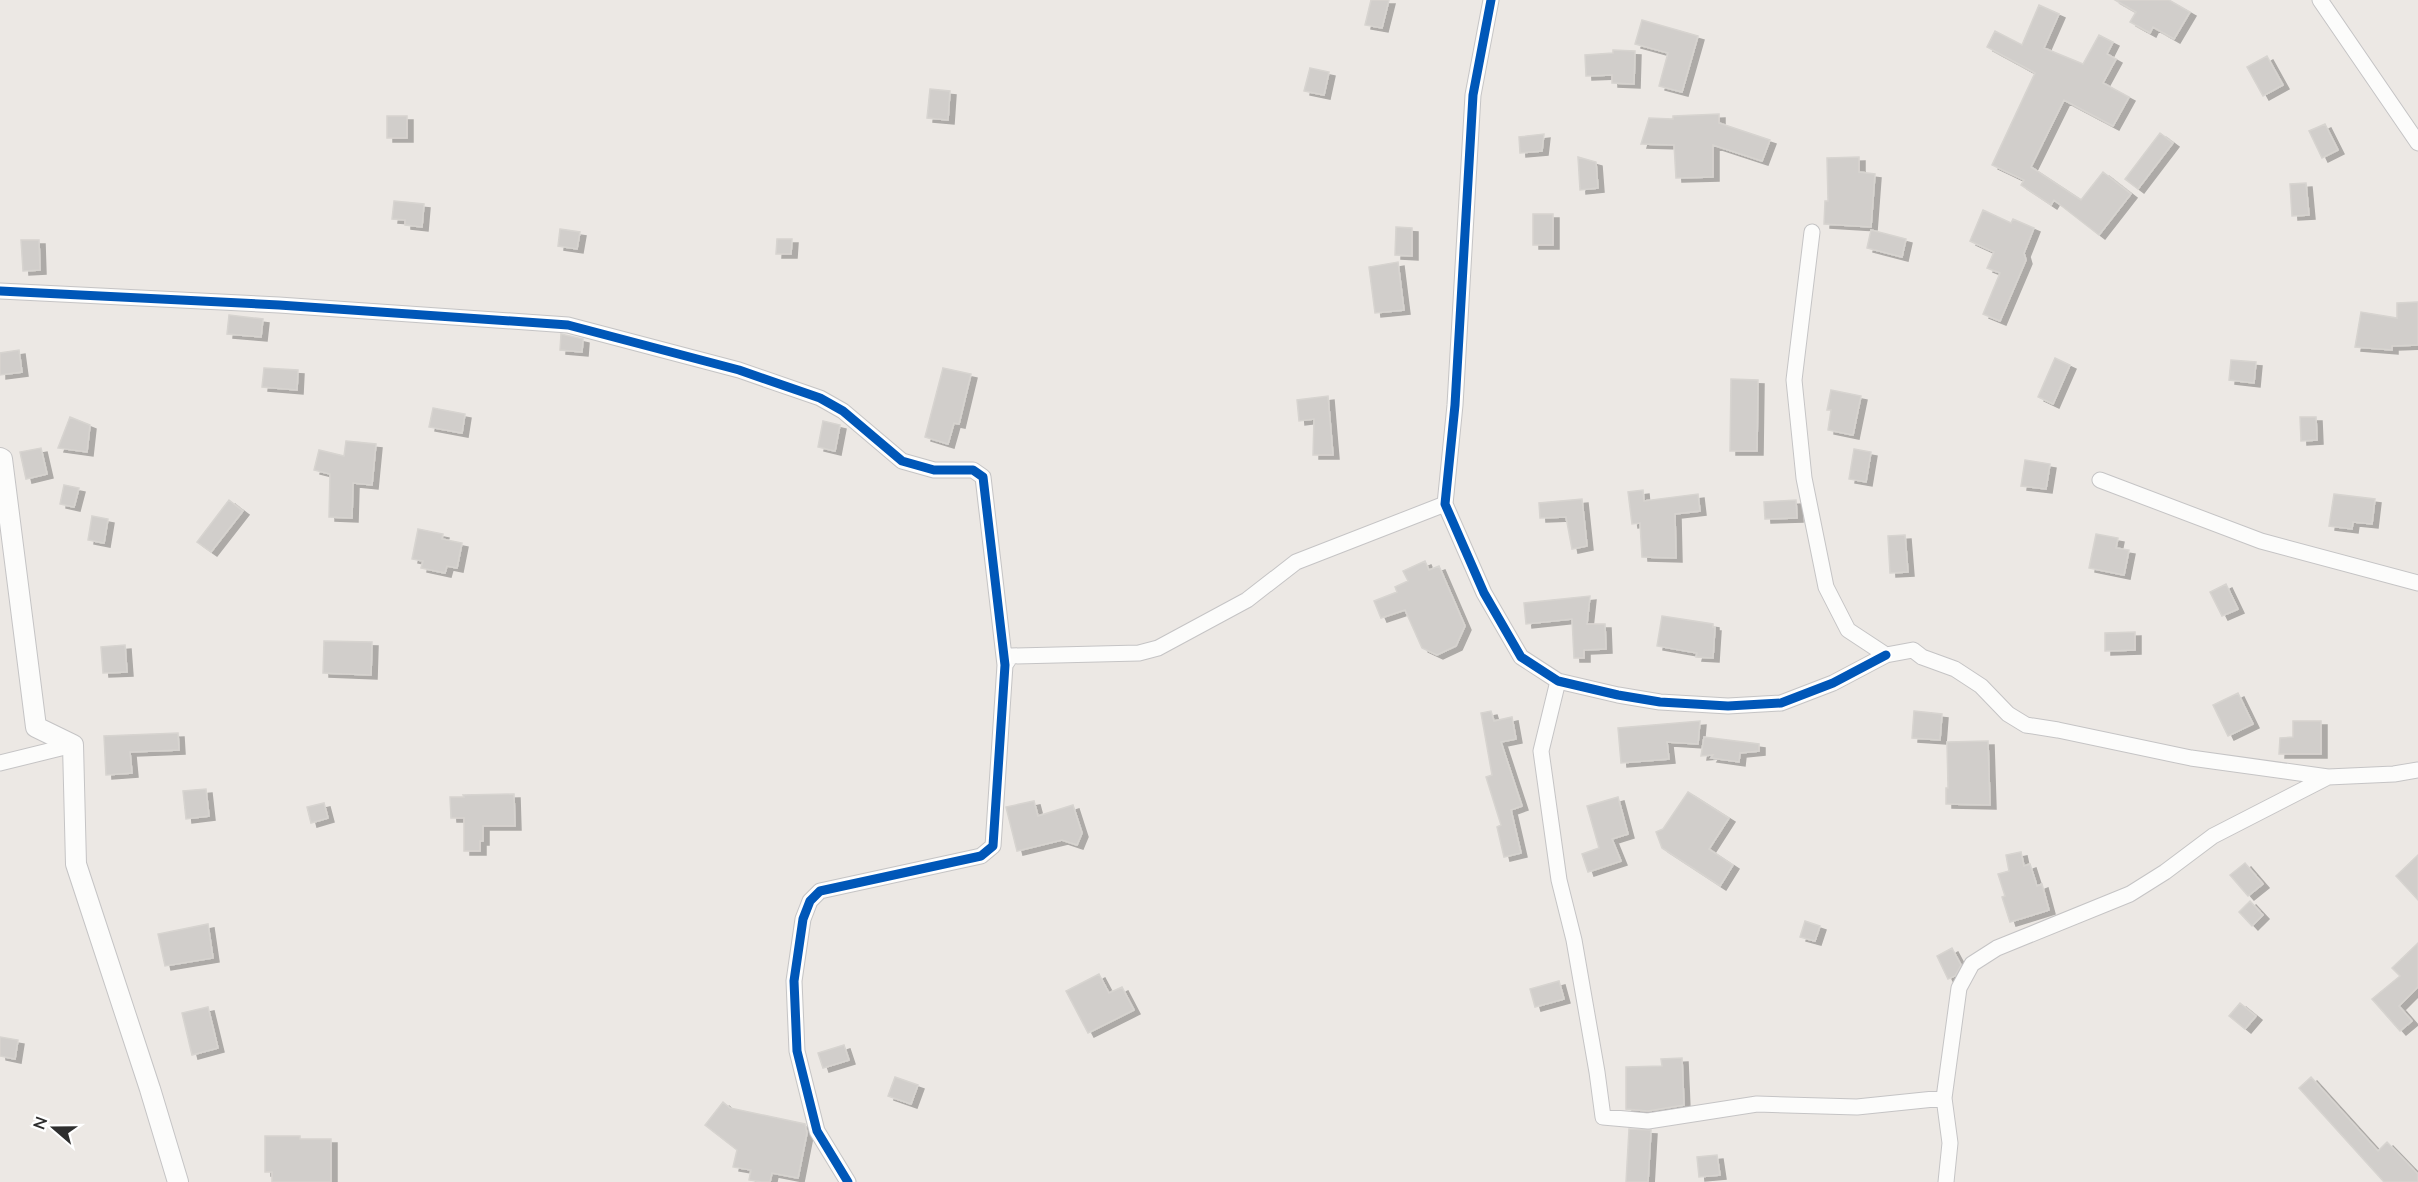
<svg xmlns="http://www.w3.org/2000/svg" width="2418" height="1182" font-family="Lato,sans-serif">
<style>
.building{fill:#d1cecb;stroke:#d7d4d0;stroke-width:1.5;filter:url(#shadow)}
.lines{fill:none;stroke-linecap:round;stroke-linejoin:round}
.minor-casing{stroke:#c5c4c5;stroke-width:17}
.tertiary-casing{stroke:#c5c4c5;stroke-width:22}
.minor{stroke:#fcfcfb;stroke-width:15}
.tertiary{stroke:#fcfcfb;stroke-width:20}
.cycleway-casing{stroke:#fff;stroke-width:13}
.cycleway{stroke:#0057b8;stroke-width:9}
</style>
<defs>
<filter id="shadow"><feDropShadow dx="6" dy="4" stdDeviation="0" flood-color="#0004"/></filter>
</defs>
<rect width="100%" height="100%" fill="#ece8e4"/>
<path class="building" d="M1371,0H1389L1382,28L1365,25Z
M2115,0H2169L2190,12L2174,39L2153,27L2150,33L2130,22L2136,12Z
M2039,5L2059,14L2044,48L2083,64L2099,35L2113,42L2107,54L2116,59L2103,83L2129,97L2113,126L2064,100L2031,167L2081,200L2103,172L2131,194L2099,235L2054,200L2051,205L2021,185L2024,180L1992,165L2035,73L1987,47L1995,31L2022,45Z
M1642,20L1698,36L1682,92L1659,86L1668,53L1635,44Z
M1613,50L1635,51L1634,84L1612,83V75L1586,76L1585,55L1613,53Z
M2267,56L2283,85L2263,96L2247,67Z
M1310,68L1329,72L1324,95L1304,91Z
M930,89L950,91L948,120L927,118Z
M1719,114V123L1770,140L1762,161L1713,145V177L1676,178L1674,145L1641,144L1649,118L1673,119V116Z
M387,116H407V138H387Z
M2325,124L2338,150L2322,158L2309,131Z
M2160,133L2173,143L2138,189L2125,179Z
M1544,134L1542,151L1520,153L1519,137Z
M1578,157L1596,162L1598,188L1580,190Z
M1859,157V172L1875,174L1871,227L1824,224L1825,201H1828L1827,158Z
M2306,183L2309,215L2292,216L2290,184Z
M394,201L424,204L422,227L405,225V220L392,219Z
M1983,210L2011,223L2013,219L2034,228L2024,253L2026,260L2000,321L1983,314L2000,273L1987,268L1994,252L1970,241Z
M1533,214H1553V245H1533Z
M1396,227L1412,228V256L1395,255Z
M560,229L580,232L577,249L558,246Z
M1871,230L1906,239L1902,257L1867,248Z
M777,239H792L791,254H776Z
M21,240H39L40,270L23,271Z
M1398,262L1404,310L1375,313L1369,267Z
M2418,302V345L2392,346V350L2355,347L2361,312L2397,318V303Z
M229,315L263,319L261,337L227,334Z
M561,334L583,339L582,352L560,350Z
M19,350L22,372L0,375V353Z
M2055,358L2070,365L2053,404L2038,397Z
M2231,360L2256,362L2254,383L2229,380Z
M264,368L298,370L297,390L262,387Z
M943,368L971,374L959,424L954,423L948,444L925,437Z
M1731,379L1758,380L1757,451H1730Z
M1831,390L1861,396L1853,435L1828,430L1831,410H1827Z
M1328,396L1333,455H1313L1314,419L1299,421L1297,400Z
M433,408L465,414L462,433L429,427Z
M70,417L90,425L87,452L58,448Z
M2300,417H2316L2317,440L2301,441Z
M823,421L840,425L835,451L818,447Z
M346,441L376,444L372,485L353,483L352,518L329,517L330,474L314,470L319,450L344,456Z
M41,448L47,474L26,479L20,452Z
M1854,449L1871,452L1866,482L1849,479Z
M2025,460L2050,464L2046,489L2021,486Z
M64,485L79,488L74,507L60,504Z
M1643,490L1644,501L1698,494L1700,511L1675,514L1676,558L1642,557L1640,523L1632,524L1628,492Z
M2334,494L2375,499L2372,524L2353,522L2352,529L2329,526Z
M1582,499L1587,546L1572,549L1566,517L1540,518L1539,503Z
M229,500L243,511L211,552L197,542Z
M1796,500L1797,518L1765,519L1764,502Z
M92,516L108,519L104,543L88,540Z
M418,529L443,534L442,539L462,543L457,568L447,566L445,573L421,568L423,561L412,559Z
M2096,534L2118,538L2116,548L2129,550L2124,575L2089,568Z
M1905,535L1908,572L1890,573L1888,536Z
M1425,561L1429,570L1439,566L1465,626L1456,646L1437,655L1422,648L1405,610L1381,618L1374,601L1397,592L1395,587L1408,581L1403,571Z
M2226,584L2238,609L2222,616L2210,592Z
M1590,596L1587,624H1605L1606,649L1584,650V658H1574L1572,619L1526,624L1524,603Z
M1662,616L1713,624V627H1715L1713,658L1696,657L1697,653L1657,646Z
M2135,632V650L2105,651V633Z
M324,641L372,642L371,675L323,673Z
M125,645L127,672L103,673L101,647Z
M2238,693L2253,724L2228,736L2213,705Z
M1491,711L1494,721L1512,717L1516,739L1501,742L1522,806L1511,810L1521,853L1504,857L1497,827L1501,825L1486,777L1492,775L1481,713Z
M1914,711L1942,714L1940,740L1912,738Z
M1700,721L1698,744L1667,742L1669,759L1621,763L1618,728Z
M2293,721H2321V754H2279L2280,738L2293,737Z
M178,733L179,750L130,752L132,773L106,775L104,736Z
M1704,737L1759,744V751L1740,753L1739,762L1711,758L1713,755L1701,756Z
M1988,741L1990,805L1946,804V788H1948L1947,742Z
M206,789L209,816L186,819L183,791Z
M1688,792L1729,818L1709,849L1733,865L1720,886L1662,848L1656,832L1663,829Z
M514,794L515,826H483V841H480V851H464V818H451L450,797H464L463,795Z
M1618,797L1628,834L1612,839L1621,861L1588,872L1582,854L1599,848L1587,806Z
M1034,801L1038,816L1073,805L1082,833L1077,845L1062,840L1017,851L1006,807Z
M324,803L328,818L311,823L307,807Z
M2021,852L2024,866L2030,864L2037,886L2042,884L2049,910L2010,922L2002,897L2005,896L1998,874L2009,871L2006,855Z
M2418,855V900L2396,876Z
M2245,863L2263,884L2248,896L2230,875Z
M2250,901L2263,915L2252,926L2239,912Z
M1805,921L1820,926L1815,941L1800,937Z
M208,924L213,958L165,966L158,934Z
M2418,943V987L2399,1006L2412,1021L2400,1031L2372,999L2400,976L2392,968Z
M1952,948L1961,965L1955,976L1948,979L1937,956Z
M1099,974L1109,993L1122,987L1134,1010L1088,1033L1066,991Z
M1559,981L1564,999L1535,1007L1530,989Z
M2240,1003L2256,1016L2245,1029L2229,1016Z
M208,1007L218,1048L192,1055L182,1013Z
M0,1037L18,1040L15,1059L0,1056Z
M844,1045L849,1060L823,1068L818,1053Z
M1682,1058L1684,1105L1648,1111L1626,1109V1067L1662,1066L1661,1059Z
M895,1077L918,1085L911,1104L888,1096Z
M2311,1077L2378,1151L2387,1142L2418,1174V1182H2384L2299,1088Z
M723,1102L730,1108L805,1124L807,1133L798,1178L772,1173L770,1182H762L749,1180L751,1170L733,1167L737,1150L705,1125Z
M1629,1129L1651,1130L1648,1182H1626Z
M265,1136H300V1139H331V1182H272V1172H265Z
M1717,1155L1720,1175L1699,1177L1697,1157Z"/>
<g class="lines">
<defs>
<path id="minor" d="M1491,0L1473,95L1455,405L1445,504L1484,593L1521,657L1558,681L1618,695L1660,702L1728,706L1781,703L1833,683L1886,655
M2320,0L2418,143
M1812,232L1794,380L1804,478L1826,587L1848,630L1886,655L1913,650L1922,657L1955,669L1981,686L2008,714L2026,725L2058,730L2191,758L2328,777L2394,774L2418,770
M0,291L279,305L568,325L739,370L820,398L843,411L902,461L934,470H973L983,477L1005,665L993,846L981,856L820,891L810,901L803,919L794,981L797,1051L817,1131L848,1182
M2100,480L2261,541L2418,583
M1005,665L1011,656L1139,653L1158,648L1247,600L1296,562L1445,504
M1558,681L1541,751L1559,880L1574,940L1597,1072L1603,1117L1648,1121L1757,1104L1857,1107L1944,1098
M0,763L73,745
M1946,1182L1950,1143L1944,1098L1959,988L1972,964L1997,948L2130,894L2165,872L2213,836L2328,777"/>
<path id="tertiary" d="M0,458L2,459L36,727L73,745L76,864L150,1089L178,1182"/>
</defs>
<use href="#minor" class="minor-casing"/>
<use href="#tertiary" class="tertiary-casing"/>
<use href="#minor" class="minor"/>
<use href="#tertiary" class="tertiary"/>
<defs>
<path id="cycleway" d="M1491,0L1473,95L1455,405L1445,504L1484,593L1521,657L1558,681L1618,695L1660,702L1728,706L1781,703L1833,683L1886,655
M0,291L279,305L568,325L739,370L820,398L843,411L902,461L934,470H973L983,477L1005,665L993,846L981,856L820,891L810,901L803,919L794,981L797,1051L817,1131L848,1182"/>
</defs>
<use href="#cycleway" class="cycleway-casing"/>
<use href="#cycleway" class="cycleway"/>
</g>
<g transform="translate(54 1128) rotate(290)" stroke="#ffffff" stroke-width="4.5" paint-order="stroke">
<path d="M0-4.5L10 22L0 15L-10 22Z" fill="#2e2e2e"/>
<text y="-9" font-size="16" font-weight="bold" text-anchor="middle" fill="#2e2e2e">N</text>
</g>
</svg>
